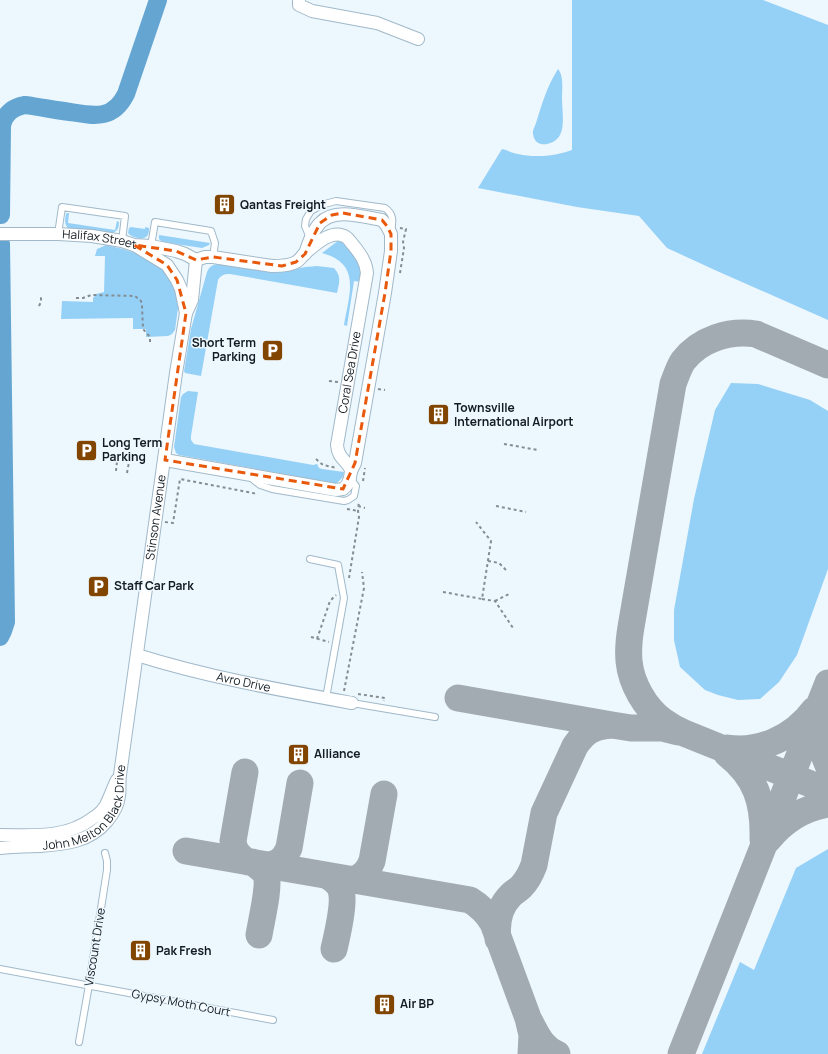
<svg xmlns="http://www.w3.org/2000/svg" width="828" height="1054" font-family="Manrope,sans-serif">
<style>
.green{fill:#95d0f7}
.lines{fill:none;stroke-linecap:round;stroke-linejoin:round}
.river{stroke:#64a6d1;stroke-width:18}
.taxiway{stroke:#a2abb2;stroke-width:27}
.service-casing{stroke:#a1b9c9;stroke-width:8}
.minor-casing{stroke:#a1b9c9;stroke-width:14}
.path{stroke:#838d93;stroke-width:2;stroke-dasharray:3 3;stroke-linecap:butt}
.service{stroke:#fff;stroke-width:6}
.minor{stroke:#fff;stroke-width:12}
.marked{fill:none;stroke:#e8590c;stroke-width:3;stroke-dasharray:8 5;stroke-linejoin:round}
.labels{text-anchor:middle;stroke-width:3;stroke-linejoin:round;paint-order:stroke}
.poi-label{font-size:12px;font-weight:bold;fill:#121b21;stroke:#edf7fe;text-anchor:start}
.street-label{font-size:12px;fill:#121b21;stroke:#edf7fe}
</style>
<rect width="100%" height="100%" fill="#edf7fe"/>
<path class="green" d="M572,0H763L828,25V320L717,271L667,248L639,216L577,207L478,188L502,149C507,150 512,153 518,154C534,158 557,156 572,150Z
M558,69C564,76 562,89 562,98C562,108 565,126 560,135C555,145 535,150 533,134C532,131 535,126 536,123C542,104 547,86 558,69Z
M67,213H69L68,223L115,230L117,221L119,222C119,227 118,231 112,233L68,228C64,224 65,220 66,214Z
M131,227L145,229V227L149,228C150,241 139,240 130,235L128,233L129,228Z
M159,235L210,243L209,245L202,248L162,242L159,239Z
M339,240L345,243L361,266L362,282L354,281L347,326L344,325C349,294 362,264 322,253Z
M106,245L123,249L144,256L162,265L173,278L179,301L175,330L172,334L168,336L146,337V329H133V318L61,319L62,301L93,302V298L96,294L104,292L105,256H95L97,249Z
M218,264L269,272L286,271L305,267L317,266L334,268C342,277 339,283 337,293L230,274C224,274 221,275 218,280L201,376L185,373L184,371L191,329L207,272C210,266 212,265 218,264Z
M731,383L758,384L810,400L828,411V569L797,655L779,682L760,699L738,700L718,695L705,690L680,667L674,640V610L694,499L715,410Z
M188,391L198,392L191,436V440L194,444L313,465L317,464L319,468L322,469L344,472L343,477L337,483H333L179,455L176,453L174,447L181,397L183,394Z
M828,849V1054H702L740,962L754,970L796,868Z"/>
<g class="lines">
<path class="river" d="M1,215L2,126C4,114 13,107 25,105C40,107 55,110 70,112C95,116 113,120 126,94L158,0
M0,637L3,631L6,622L1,243"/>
<path class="taxiway" d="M828,365L756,334C729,330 700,339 683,361C679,367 676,376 673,384L631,627C629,639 628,650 629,661C631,683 645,708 663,721C670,726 677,730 684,733L828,791
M458,698L612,725L631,728H662L678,732
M819,713C816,732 821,749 828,765
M727,748C760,753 794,737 814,710
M727,754C756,777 764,802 763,839
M245,772L233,841C234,851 239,857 248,862
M768,840C783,821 804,808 828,804
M186,851L470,900C480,906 487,913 493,923L528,1018L532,1035L531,1054
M252,862C257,866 263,869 266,875C270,886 261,922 259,935
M266,865C279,864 284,859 289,848L300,783
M326,875C333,879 339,883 341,890C345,902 337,936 334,949
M352,880C363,877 368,871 372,861L384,794
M498,939C496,923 499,907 511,895C514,892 518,890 521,887C527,881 531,873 534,865L544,813L575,746C585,731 594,726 612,725
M530,1022C537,1035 542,1048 557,1054
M681,1054L828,683"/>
<defs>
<path id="service" d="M58,234L62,207L125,216L122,241
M310,238L305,226L306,219L311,211L321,205L336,201L385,208C394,214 393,222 391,231
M151,246L155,222L211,231L215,243L213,257
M250,477L260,485L272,489L344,501L348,500L354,496L356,486L350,478
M310,559L338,565L344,598L326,698
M352,703L435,717
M0,969L273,1020
M79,1042L89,985L107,870V861L105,853"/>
<g id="minor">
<path d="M299,0V5L312,11L377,23L418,39"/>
<path id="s1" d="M0,234H58L92,236L122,241L134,245L151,246L176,251L185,254L196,260"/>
<path d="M136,246L167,265L177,280L181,289L186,313"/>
<path d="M305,254C308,244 313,230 320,223C335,207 363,217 382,220L387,226L391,234V251L385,293L355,463L351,471"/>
<path id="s2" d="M165,460L336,490L343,489C347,486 349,483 350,478C350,476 351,473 351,471C349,461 338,460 337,445L367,273C366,262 361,255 354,246C351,243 349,239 346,237C332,228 315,245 305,253C302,256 300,260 296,262C290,266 279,266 272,266L213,257H205L196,260"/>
<path id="s3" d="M137,655C207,677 280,690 352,703"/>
<path d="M0,835C32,835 66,839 93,818C98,815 103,810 106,805C110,797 113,788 117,780"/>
<path id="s4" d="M0,848C13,847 27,846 40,846C65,844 90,842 107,821C113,814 118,805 119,796C120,790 119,782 120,775L176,373L186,313L192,300L196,260"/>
</g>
</defs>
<use href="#service" class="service-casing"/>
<use href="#minor" class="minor-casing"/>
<path class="path" d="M400,273L404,248L403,242L406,229L400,228
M76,298H83L91,295L135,296L141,301L142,306L143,329L150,337V343
M39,306L41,302V298H43
M329,381L338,382
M378,389L385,390
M504,444L538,450
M134,459L146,461
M316,459L323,465L337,468
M123,462L125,450
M116,471L117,461
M127,473L129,462
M363,481L365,468
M358,506L365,508
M496,506L526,512
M347,509L358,511
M165,522L173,523L180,479L258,494
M488,561L499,563L507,571
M349,578L359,517L358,511L359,501
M443,592L482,599L491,541L476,522
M482,599L495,601L513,628
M495,601L509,594
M311,637L329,642
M317,639L330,601L336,595
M344,691L364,588L362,572
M358,694L385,698L384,701"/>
<use href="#service" class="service"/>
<use href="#minor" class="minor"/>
</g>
<path class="marked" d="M343,213L382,220L387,226L391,234V251L385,293L355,463L343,489L165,460L186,313L177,280L167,265L134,245L176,251L196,260L213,257L282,266L296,262L305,254L320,223L332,215Z"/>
<defs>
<symbol id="building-square" viewBox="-11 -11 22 22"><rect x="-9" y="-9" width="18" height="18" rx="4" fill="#814500" stroke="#edf7fe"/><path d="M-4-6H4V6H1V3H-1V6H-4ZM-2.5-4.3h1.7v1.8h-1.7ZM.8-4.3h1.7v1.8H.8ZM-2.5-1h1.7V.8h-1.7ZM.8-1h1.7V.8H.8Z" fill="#fff"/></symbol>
<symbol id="parking-square" viewBox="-11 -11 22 22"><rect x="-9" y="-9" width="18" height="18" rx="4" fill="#814500" stroke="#edf7fe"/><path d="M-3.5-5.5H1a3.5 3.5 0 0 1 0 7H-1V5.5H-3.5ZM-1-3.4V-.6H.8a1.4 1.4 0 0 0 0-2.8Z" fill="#fff"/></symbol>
</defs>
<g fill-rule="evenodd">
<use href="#building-square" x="212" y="192" width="25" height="25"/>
<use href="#parking-square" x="260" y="338" width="25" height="25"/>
<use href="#building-square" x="426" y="402" width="25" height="25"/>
<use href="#parking-square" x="74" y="438" width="25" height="25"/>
<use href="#parking-square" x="86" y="574" width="25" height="25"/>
<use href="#building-square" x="286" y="742" width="25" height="25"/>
<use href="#building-square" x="128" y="938" width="25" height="25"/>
<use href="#building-square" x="372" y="992" width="25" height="25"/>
</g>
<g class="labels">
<g class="poi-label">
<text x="240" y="209">Qantas Freight</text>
<text x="256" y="347" text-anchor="end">Short Term<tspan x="256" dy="14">Parking</tspan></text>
<text x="454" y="412">Townsville<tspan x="454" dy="14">International Airport</tspan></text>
<text x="102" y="447">Long Term<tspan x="102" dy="14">Parking</tspan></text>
<text x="114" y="590">Staff Car Park</text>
<text x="314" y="758">Alliance</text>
<text x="156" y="955">Pak Fresh</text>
<text x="400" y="1008">Air BP</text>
</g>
<g class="street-label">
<text dy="4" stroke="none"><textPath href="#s1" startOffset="100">Halifax Street</textPath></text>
<text dy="4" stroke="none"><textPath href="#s2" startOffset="305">Coral Sea Drive</textPath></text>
<text dy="4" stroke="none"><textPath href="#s4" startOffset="423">Stinson Avenue</textPath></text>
<text dy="4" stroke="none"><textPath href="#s3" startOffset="110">Avro Drive</textPath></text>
<text dy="4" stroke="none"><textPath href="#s4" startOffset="108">John Melton Black Drive</textPath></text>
<text transform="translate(95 947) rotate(-81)" y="4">Viscount Drive</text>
<text transform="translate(181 1003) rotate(11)" y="4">Gypsy Moth Court</text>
</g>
</g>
</svg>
